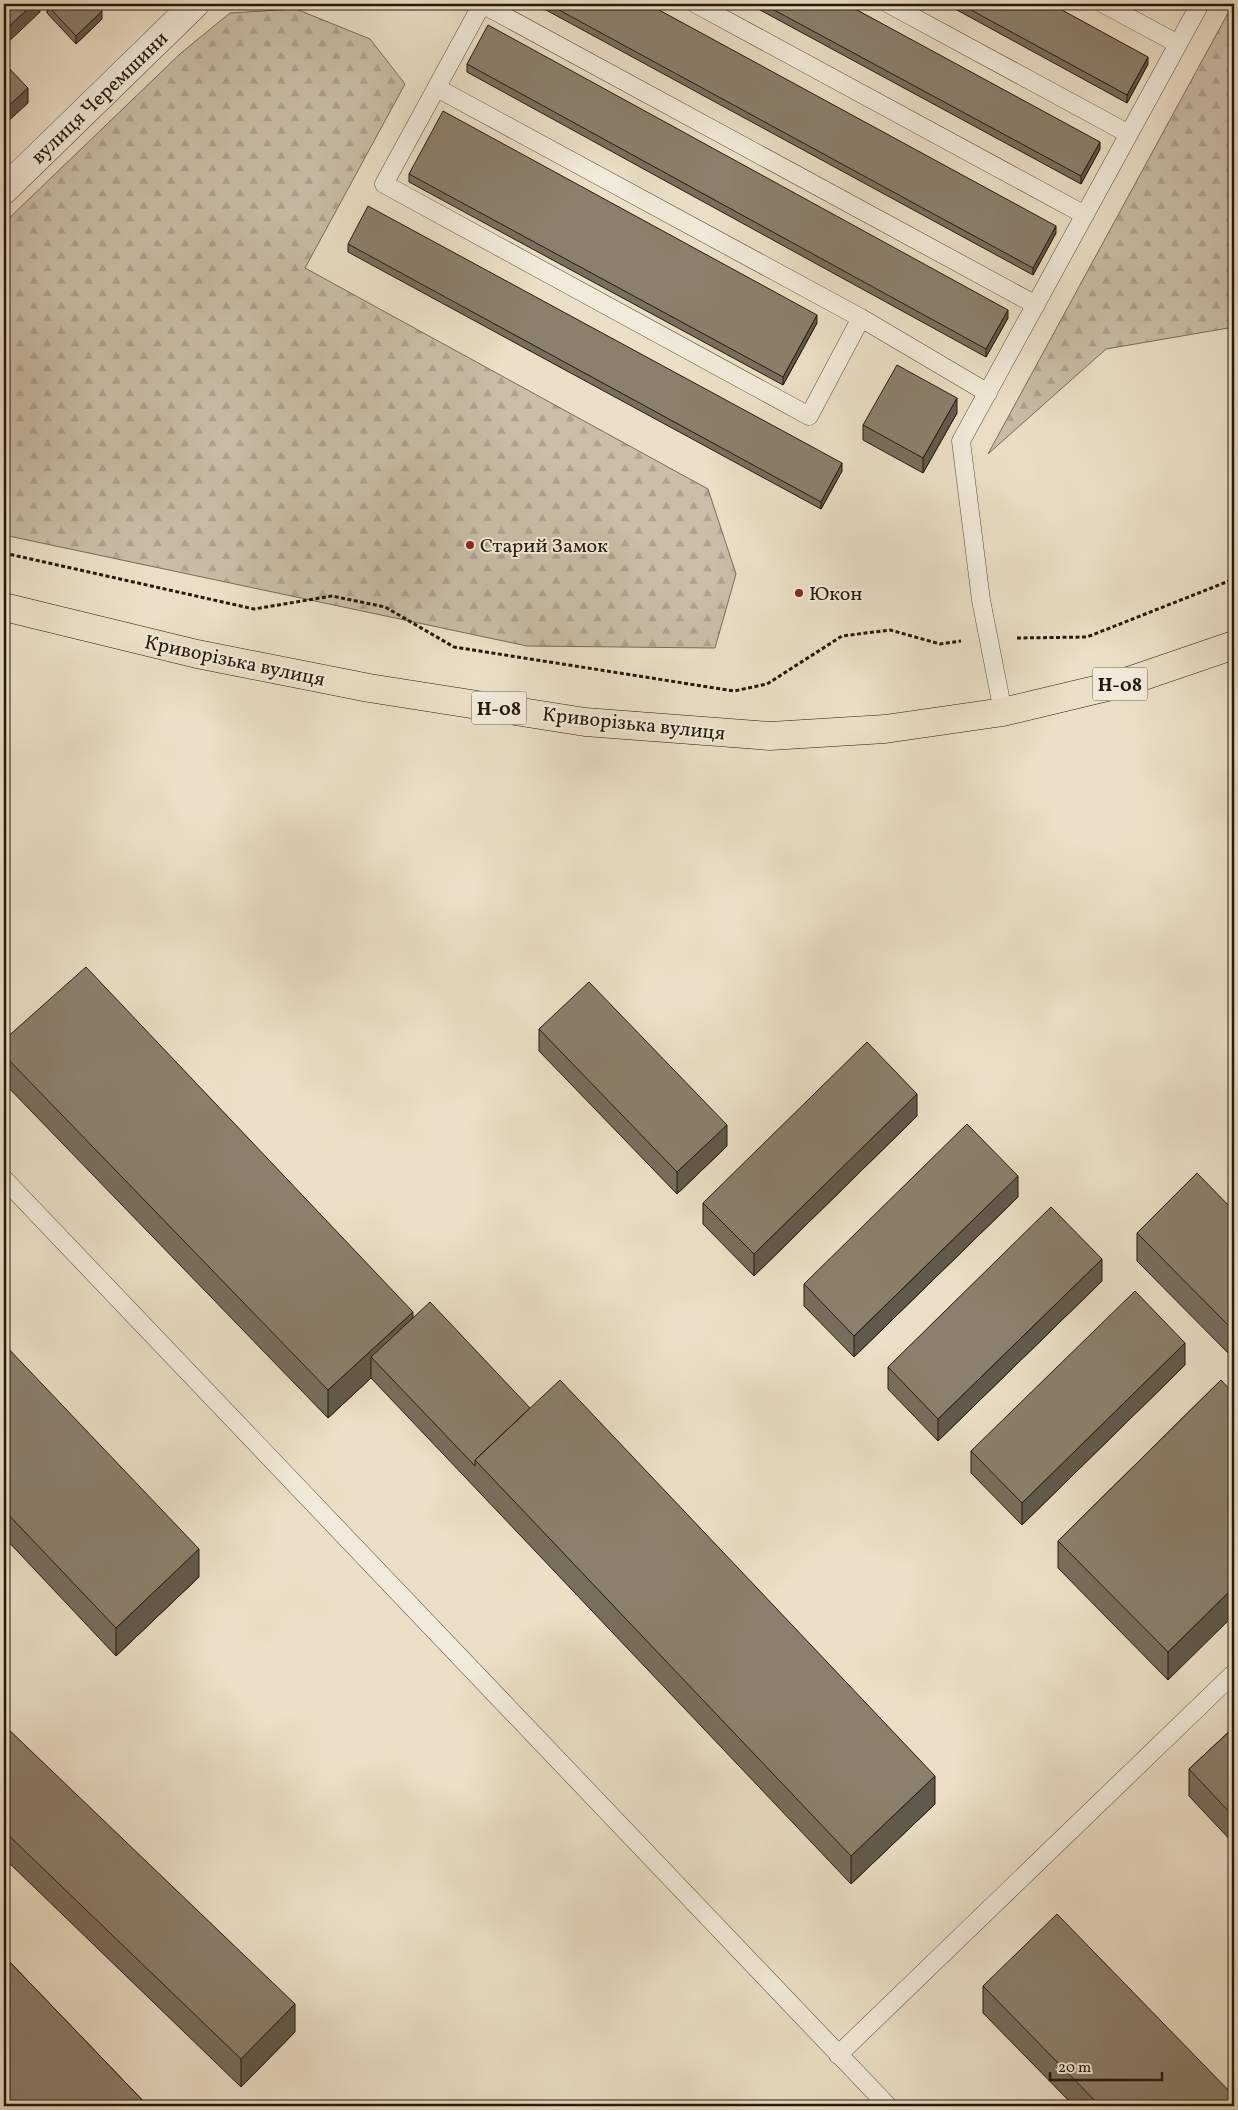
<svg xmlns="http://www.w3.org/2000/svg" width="1238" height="2110" font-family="Vollkorn,serif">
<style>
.forest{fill:url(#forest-firs);stroke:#766c5a}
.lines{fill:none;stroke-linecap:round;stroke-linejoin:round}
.lane-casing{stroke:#564b3b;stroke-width:19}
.street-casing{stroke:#564b3b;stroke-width:29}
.primary-casing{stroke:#24190c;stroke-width:29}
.path{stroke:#24190c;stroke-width:3;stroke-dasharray:4 2.5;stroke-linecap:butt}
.lane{stroke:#f2ebdb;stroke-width:18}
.street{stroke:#f2ebdb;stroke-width:28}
.primary{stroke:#ebe0c7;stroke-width:28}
.wall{fill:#786e5e;stroke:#24190c}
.shaded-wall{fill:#615a4c;stroke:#24190c}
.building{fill:#8b806d;stroke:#24190c}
.poi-dot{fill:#8f2418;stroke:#f2ebdb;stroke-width:2}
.labels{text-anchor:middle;stroke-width:4;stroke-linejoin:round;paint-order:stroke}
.shield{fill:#f2ebdb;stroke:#62584a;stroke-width:1}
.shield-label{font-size:19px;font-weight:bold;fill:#24190c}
.street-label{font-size:20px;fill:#24190c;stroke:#f2ebdb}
.poi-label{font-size:20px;fill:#24190c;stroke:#f2ebdb;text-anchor:start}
</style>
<defs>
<pattern id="forest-firs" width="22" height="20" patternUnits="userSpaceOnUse" patternTransform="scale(1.25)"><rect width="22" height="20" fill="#c9bea7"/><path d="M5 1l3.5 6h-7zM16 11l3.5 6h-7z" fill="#aca38f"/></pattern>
</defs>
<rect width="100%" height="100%" fill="#ebe0c7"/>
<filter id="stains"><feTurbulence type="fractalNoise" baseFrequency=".004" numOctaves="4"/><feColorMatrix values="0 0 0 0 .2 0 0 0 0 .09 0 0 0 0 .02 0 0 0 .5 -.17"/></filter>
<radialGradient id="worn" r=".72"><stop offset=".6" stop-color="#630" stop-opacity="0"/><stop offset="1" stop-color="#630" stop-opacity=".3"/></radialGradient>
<path class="forest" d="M1233,4L1234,327L1106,349L988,454Z
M296,9L370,39L405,84L305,268L708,489L736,574L715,648L527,646L4,535V223L181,53L230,13Z"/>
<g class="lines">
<defs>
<path id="lane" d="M482,4L384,184L809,416L861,318
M482,4L1036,305
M696,4L1085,215
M889,4L1129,134
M1104,4L1178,44
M437,88L861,318L988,393
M1003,712L981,600L961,441L1200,4
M4,1179L888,2106
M838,2055L1234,1673"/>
<path id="street" d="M4,190L195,4"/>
<path id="primary" d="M4,607L197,654L369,688L585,722L770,736L885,729L1003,712L1120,684L1234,645"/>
</defs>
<use href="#lane" class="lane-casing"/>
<use href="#street" class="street-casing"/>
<use href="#primary" class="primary-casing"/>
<path class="path" d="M4,553L254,609L332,596L385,607L454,647L734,691L767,684L842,636L890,630L940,644L961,641
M1017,638L1087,637L1234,579"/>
<use href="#lane" class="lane"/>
<use href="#street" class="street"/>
<use href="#primary" class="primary"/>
</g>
<path class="wall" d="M535,4H648L1056,233L1033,275Z
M749,4H846L1100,149L1081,184Z
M946,4H1051L1148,64L1127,103Z
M1166,4H1182L1178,10Z
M47,5L102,19L76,44L47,13Z
M467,64L1008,318L986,357L467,72Z
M409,174L817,323L783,385L409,182Z
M348,244L842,471L821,509L348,252Z
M957,413L923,473L863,440V425Z
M539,1029L727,1146L677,1194L539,1051Z
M4,1040L413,1317L530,1408L935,1804L851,1884L371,1378L328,1418L4,1083Z
M917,1116L754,1276L703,1224V1203Z
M1018,1197L854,1357L804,1306V1284Z
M1234,1211V1359L1137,1261V1233Z
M1102,1281L938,1441L888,1389V1367Z
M4,1344L199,1577L116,1656L4,1537Z
M1185,1365L1022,1525L971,1473V1451Z
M1221,1380L1168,1680L1058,1568V1541Z
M4,1725L295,2032L241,2087L4,1858Z
M1234,1727V1844L1189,1796V1769Z
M4,1956L148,2106H4Z
M983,1986L1234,2106H1074L983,2013Z"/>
<path class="shaded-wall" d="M33,4H40V12L4,46V31Z
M1178,4H1182L1178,10Z
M102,11V19L76,44V36Z
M1148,57V64L1127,103V95Z
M28,88V103L4,125V110Z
M1100,142V149L1081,184V176Z
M1056,226V233L1033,275V268Z
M1008,310V318L986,357V349Z
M817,315V323L783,385V377Z
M957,398V413L923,473V458Z
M842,463V471L821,509V502Z
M917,1094V1116L754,1276V1254Z
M727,1125V1146L677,1194V1172Z
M1018,1176V1197L854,1357V1336Z
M1102,1259V1281L938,1441V1419Z
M413,1312V1339L371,1357V1378L328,1418V1390Z
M1185,1343V1365L1022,1525V1503Z
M199,1549V1577L116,1656V1628Z
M1234,1587V1615L1168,1680V1652Z
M935,1776V1804L851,1884V1856Z
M295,2004V2032L241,2087V2059Z"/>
<path class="building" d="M4,4H33L4,31Z
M49,4H95L102,11L76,36L47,5Z
M548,4H648L1056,226L1033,268Z
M763,4H846L1100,142L1081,176Z
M960,4H1051L1148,57L1127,95Z
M488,25L1008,310L986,349L467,64Z
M4,63L28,88L4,110Z
M443,111L817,315L783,377L409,174Z
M368,206L842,463L821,502L348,244Z
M897,365L957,398L923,458L863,425Z
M86,967L413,1312L328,1390L4,1055V1040Z
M589,982L727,1125L677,1172L539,1029Z
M867,1042L917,1094L754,1254L703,1203Z
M967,1124L1018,1176L854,1336L804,1284Z
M1197,1173L1234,1211V1331L1137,1233Z
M1051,1207L1102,1259L938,1419L888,1367Z
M1135,1291L1185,1343L1022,1503L971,1451Z
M430,1302L530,1408L475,1460V1466L371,1357Z
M4,1344L199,1549L116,1628L4,1510Z
M560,1380L935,1776L851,1856L475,1460Z
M1221,1380L1234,1394V1587L1168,1652L1058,1541Z
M4,1725L295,2004L241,2059L4,1831Z
M1234,1727V1817L1189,1769Z
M1057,1914L1234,2096V2106H1100L983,1986Z
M4,1956L148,2106H9L4,2101Z
M561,2101L566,2106H556Z"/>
<g class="poi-dot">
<circle cx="470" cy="545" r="5"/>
<circle cx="799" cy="593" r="5"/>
</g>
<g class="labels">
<g class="shield">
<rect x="1092.5" y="667.5" width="55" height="33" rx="4"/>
<rect x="471.5" y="691.5" width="55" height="33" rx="4"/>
</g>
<g class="shield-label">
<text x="1120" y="691">Н-08</text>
<text x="499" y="715">Н-08</text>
</g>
<g class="street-label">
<text transform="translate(99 97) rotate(-44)" y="7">вулиця Черемшини</text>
<text transform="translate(235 660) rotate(12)" y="7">Криворізька вулиця</text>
<text transform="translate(634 723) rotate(6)" y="7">Криворізька вулиця</text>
</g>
<g class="poi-label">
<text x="480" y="552">Старий Замок</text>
<text x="809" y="600">Юкон</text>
</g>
</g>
<rect width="1238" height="2110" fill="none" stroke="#ebe0c7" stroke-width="20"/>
<rect x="5" y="5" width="1228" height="2100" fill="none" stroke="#24190c" stroke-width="2.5"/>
<rect x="10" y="10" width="1218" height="2090" fill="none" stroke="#24190c"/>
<path d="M1050 2072v8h112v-8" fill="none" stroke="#24190c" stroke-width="2.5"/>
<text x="1058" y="2072" font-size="15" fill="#24190c" stroke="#f2ebdb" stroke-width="4" paint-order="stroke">20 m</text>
<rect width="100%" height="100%" filter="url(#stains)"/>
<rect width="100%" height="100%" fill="url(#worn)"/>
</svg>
